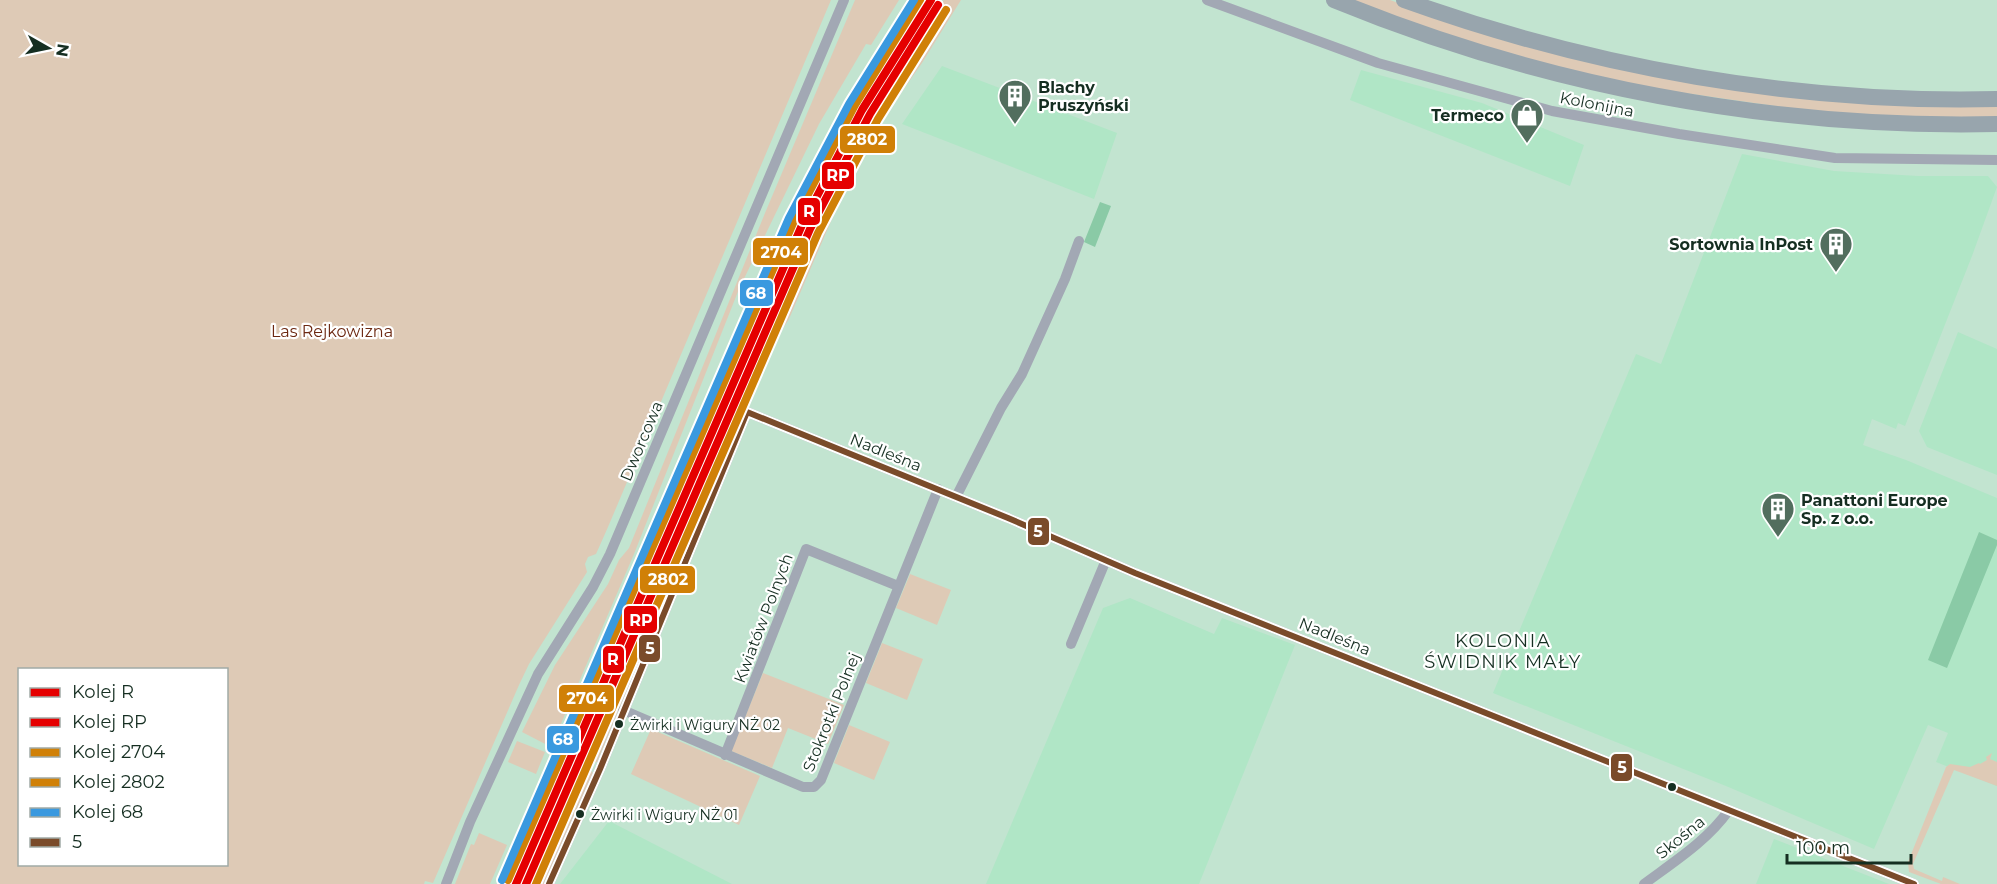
<svg xmlns="http://www.w3.org/2000/svg" width="1997" height="884" font-family="Montserrat,sans-serif">
<style>
.built{fill:#b0e6c6}
.green{fill:#decab6;fill-rule:evenodd}
.water{fill:#8acaa6}
.lines{fill:none;stroke-linecap:round;stroke-linejoin:round}
.minor{stroke:#a2a8b4;stroke-width:10}
.highway{stroke:#98a5ad;stroke-width:16}
.rail-casing{stroke:#8fa09d;stroke-width:4.5}
.rail{stroke:#fff;stroke-width:2;stroke-dasharray:7;stroke-linecap:butt}
.bus-1-casing{stroke:#fff;stroke-width:10}
.bus-1{stroke:#7a4b2a;stroke-width:6}
.rail-1-casing{stroke:#fff;stroke-width:12}
.rail-2-casing{stroke:#fff;stroke-width:12}
.rail-3-casing{stroke:#fff;stroke-width:12}
.rail-4-casing{stroke:#fff;stroke-width:12}
.rail-5-casing{stroke:#fff;stroke-width:12}
.rail-1{stroke:#e50000;stroke-width:8}
.rail-2{stroke:#e50000;stroke-width:8}
.rail-3{stroke:#d08007;stroke-width:8}
.rail-4{stroke:#d08007;stroke-width:8}
.rail-5{stroke:#3a99df;stroke-width:8}
.bus-dot{fill:#152e21;stroke:#fff;stroke-width:2}
.labels{text-anchor:middle;stroke-width:4.5;stroke-linejoin:round;paint-order:stroke}
.bus-label{font-size:14px;fill:#152e21;stroke:#fff;text-anchor:start}
.poi-label{font-size:16px;font-weight:bold;fill:#152e21;stroke:#fff;text-anchor:start}
.street-label{font-size:16px;fill:#152e21;stroke:#fff}
.park-label{font-size:16px;fill:#6c2811;stroke:#fff}
.neighbourhood-label{font-size:18px;letter-spacing:1.5px;fill:#152e21;stroke:#fff}
.line-badge{stroke:#fff;stroke-width:2}
.badge-label{font-size:16px;text-anchor:middle;font-weight:bold;fill:#fff}
</style>
<rect width="100%" height="100%" fill="#c2e4d0"/>
<path class="built" d="M942,66L1117,133L1094,199L902,124Z
M1361,70L1482,103L1584,145L1570,186L1350,100Z
M1742,154L1834,171L1918,176H1988L1997,187L1972,256L1905,426L1898,423L1896,429L1872,419L1863,445L1906,460L1997,498V786L1936,762L1948,733L1928,725L1874,849L1726,786L1493,693L1636,354L1661,364Z
M1958,332L1997,349V475L1927,447L1919,431Z
M1130,598L1214,634L1222,618L1295,645L1199,884H986L1103,608Z
M609,821L732,884H560Z
M1774,839L1889,884H1756Z"/>
<path class="green" d="M0,0H831L608,527L596,554L588,557L585,564L587,572L529,664L519,685L433,883L425,881L424,884H0ZM20,670H226V864H20Z
M855,0H899L871,45L866,44L819,124L739,289L634,554L551,747L522,732L555,665L608,584L619,560L629,548L765,213Z
M934,0H938L863,114L796,248L784,289L767,325L754,383L597,762L592,763L573,756C626,633 679,509 733,385C791,252 850,119 934,0Z
M944,0H961L922,63L862,149L789,319L766,355L771,327L797,258L821,207L850,152L860,128L896,68Z
M1349,0H1390L1412,8L1643,71L1997,104V120L1830,114L1643,87L1485,49Z
M910,574L951,590L937,625L896,608Z
M882,643L923,659L907,700L866,683Z
M763,673L844,705L828,744L788,728L772,768L731,751Z
M849,725L890,742L874,780L834,763Z
M651,729L760,776L739,825L631,774Z
M517,741L545,752L536,774L508,762Z
M1992,753L1990,759L1997,762V786L1954,770L1913,864L1914,869L1942,881L1943,877L1960,884H1941L1909,872L1908,862L1946,767L1950,764L1970,767L1979,763L1980,764L1987,760L1986,757Z
M571,762L589,769L593,773L544,884H520Z
M479,833L507,845L490,884H455L471,844L474,845Z"/>
<path class="water" d="M1100,202L1111,206L1095,247L1084,242Z
M1979,532L1997,540V545L1947,668L1928,660Z"/>
<g class="lines">
<path class="minor" d="M1207,0L1378,63L1552,111L1679,134L1835,158L1997,160
M956,497L1001,408L1022,374L1065,279L1079,241
M1071,644L1106,560
M623,710L803,787H814L821,780L938,489
M725,755L806,549L898,586
M446,884L470,822L538,674L593,587L610,554L844,0
M549,884L600,769L747,412L1008,518L1135,573L1914,884
M1644,884C1675,861 1707,841 1729,810"/>
<path class="highway" d="M1334,0C1543,86 1771,129 1997,124
M1404,0C1593,68 1797,104 1997,99"/>
<defs>
<path id="rail" d="M503,884L787,225C824,146 867,72 916,0"/>
</defs>
<use href="#rail" class="rail-casing"/>
<use href="#rail" class="rail"/>
<defs>
<path id="bus-1" d="M747,412L1008,518L1135,573L1914,884
M549,884L600,769L747,412"/>
</defs>
<use href="#bus-1" class="bus-1-casing"/>
<use href="#bus-1" class="bus-1"/>
<defs>
<path id="rail-1" d="M516,884L802,225L862,110L931,0"/>
<path id="rail-2" d="M526,884L810,229L870,114L938,5"/>
<path id="rail-3" d="M508,880L794,221L855,105L920,0"/>
<path id="rail-4" d="M536,884L818,233L878,119L946,10"/>
<path id="rail-5" d="M502,880L789,218L849,104L914,0"/>
</defs>
<use href="#rail-1" class="rail-1-casing"/>
<use href="#rail-2" class="rail-2-casing"/>
<use href="#rail-3" class="rail-3-casing"/>
<use href="#rail-4" class="rail-4-casing"/>
<use href="#rail-5" class="rail-5-casing"/>
<use href="#rail-1" class="rail-1"/>
<use href="#rail-2" class="rail-2"/>
<use href="#rail-3" class="rail-3"/>
<use href="#rail-4" class="rail-4"/>
<use href="#rail-5" class="rail-5"/>
</g>
<defs>
<symbol id="building-pin" viewBox="-11 -11 22 30"><path d="M0 17L-7.5 6A9.5 9.5 0 1 1 7.5 6Z" fill="#526e5e" stroke="#fff"/><path d="M-4-6H4V6H1V3H-1V6H-4ZM-2.5-4.3h1.7v1.8h-1.7ZM.8-4.3h1.7v1.8H.8ZM-2.5-1h1.7V.8h-1.7ZM.8-1h1.7V.8H.8Z" fill="#fff"/></symbol>
<symbol id="shop-pin" viewBox="-11 -11 22 30"><path d="M0 17L-7.5 6A9.5 9.5 0 1 1 7.5 6Z" fill="#526e5e" stroke="#fff"/><path d="M-5-2.5h2.3a2.7 3.5 0 0 1 5.4 0H5L5.5 6h-11ZM-1.5-2.5h3a1.5 2.3 0 0 0-3 0Z" fill="#fff"/></symbol>
</defs>
<g fill-rule="evenodd">
<use href="#building-pin" x="996" y="77" width="38" height="52"/>
<use href="#shop-pin" x="1508" y="96" width="38" height="52"/>
<use href="#building-pin" x="1817" y="225" width="38" height="52"/>
<use href="#building-pin" x="1759" y="490" width="38" height="52"/>
</g>
<g class="bus-dot">
<circle cx="619" cy="724" r="5"/>
<circle cx="1672" cy="787" r="5"/>
<circle cx="580" cy="814" r="5"/>
</g>
<g class="labels">
<g class="bus-label">
<text x="630" y="730">Żwirki i Wigury NŻ 02</text>
<text x="591" y="820">Żwirki i Wigury NŻ 01</text>
</g>
<g class="poi-label">
<text x="1038" y="93">Blachy<tspan x="1038" dy="18">Pruszyński</tspan></text>
<text x="1504" y="121" text-anchor="end">Termeco</text>
<text x="1813" y="250" text-anchor="end">Sortownia InPost</text>
<text x="1801" y="506">Panattoni Europe<tspan x="1801" dy="18">Sp. z o.o.</tspan></text>
</g>
<g class="street-label">
<text transform="translate(1597 104) rotate(11)" y="6">Kolonijna</text>
<text transform="translate(641 441) rotate(-67)" y="6">Dworcowa</text>
<text transform="translate(886 452) rotate(22)" y="6">Nadleśna</text>
<text transform="translate(763 618) rotate(-69)" y="6">Kwiatów Polnych</text>
<text transform="translate(1335 636) rotate(22)" y="6">Nadleśna</text>
<text transform="translate(831 712) rotate(-68)" y="6">Stokrotki Polnej</text>
<text transform="translate(1680 837) rotate(-39)" y="6">Skośna</text>
</g>
<g class="park-label">
<text x="332" y="337">Las Rejkowizna</text>
</g>
<g class="neighbourhood-label">
<text x="1503" y="647">KOLONIA<tspan x="1503" dy="21">ŚWIDNIK MAŁY</tspan></text>
</g>
</g>
<g class="line-badge">
<rect x="839" y="125" width="57" height="29" rx="6" fill="#d08007"/>
<rect x="821" y="161" width="34" height="29" rx="6" fill="#e50000"/>
<rect x="797" y="197" width="24" height="29" rx="6" fill="#e50000"/>
<rect x="752" y="237" width="57" height="29" rx="6" fill="#d08007"/>
<rect x="739" y="279" width="35" height="28" rx="6" fill="#3a99df"/>
<rect x="1027" y="517" width="23" height="29" rx="6" fill="#7a4b2a"/>
<rect x="639" y="565" width="57" height="29" rx="6" fill="#d08007"/>
<rect x="623" y="605" width="35" height="29" rx="6" fill="#e50000"/>
<rect x="638" y="634" width="23" height="29" rx="6" fill="#7a4b2a"/>
<rect x="602" y="645" width="23" height="29" rx="6" fill="#e50000"/>
<rect x="558" y="684" width="57" height="29" rx="6" fill="#d08007"/>
<rect x="546" y="725" width="34" height="29" rx="6" fill="#3a99df"/>
<rect x="1610" y="753" width="23" height="29" rx="6" fill="#7a4b2a"/>
</g>
<g class="badge-label">
<text x="867" y="145">2802</text>
<text x="838" y="181">RP</text>
<text x="809" y="217">R</text>
<text x="781" y="258">2704</text>
<text x="756" y="299">68</text>
<text x="1038" y="537">5</text>
<text x="668" y="585">2802</text>
<text x="641" y="626">RP</text>
<text x="650" y="654">5</text>
<text x="613" y="665">R</text>
<text x="587" y="704">2704</text>
<text x="563" y="745">68</text>
<text x="1622" y="773">5</text>
</g>
<rect x="18" y="668" width="210" height="198" fill="#ffffff" stroke="#a1aba6" stroke-width="1.5"/>
<rect x="30" y="688" width="30" height="9" fill="#e50000" stroke="#a1aba6" stroke-width="1.5"/>
<text x="72" y="698" font-size="18" fill="#152e21">Kolej R</text>
<rect x="30" y="718" width="30" height="9" fill="#e50000" stroke="#a1aba6" stroke-width="1.5"/>
<text x="72" y="728" font-size="18" fill="#152e21">Kolej RP</text>
<rect x="30" y="748" width="30" height="9" fill="#d08007" stroke="#a1aba6" stroke-width="1.5"/>
<text x="72" y="758" font-size="18" fill="#152e21">Kolej 2704</text>
<rect x="30" y="778" width="30" height="9" fill="#d08007" stroke="#a1aba6" stroke-width="1.5"/>
<text x="72" y="788" font-size="18" fill="#152e21">Kolej 2802</text>
<rect x="30" y="808" width="30" height="9" fill="#3a99df" stroke="#a1aba6" stroke-width="1.5"/>
<text x="72" y="818" font-size="18" fill="#152e21">Kolej 68</text>
<rect x="30" y="838" width="30" height="9" fill="#7a4b2a" stroke="#a1aba6" stroke-width="1.5"/>
<text x="72" y="848" font-size="18" fill="#152e21">5</text>
<g transform="translate(48 48) rotate(99)" stroke="#ffffff" stroke-width="4.5" paint-order="stroke">
<path d="M0-4.5L10 22L0 15L-10 22Z" fill="#152e21"/>
<text y="-9" font-size="16" font-weight="bold" text-anchor="middle" fill="#152e21">N</text>
</g>
<path d="M1787 854v9h124v-9" fill="none" stroke="#152e21" stroke-width="3"/>
<text x="1796" y="854" font-size="18" fill="#152e21" stroke="#ffffff" stroke-width="4.5" paint-order="stroke">100 m</text>
</svg>
